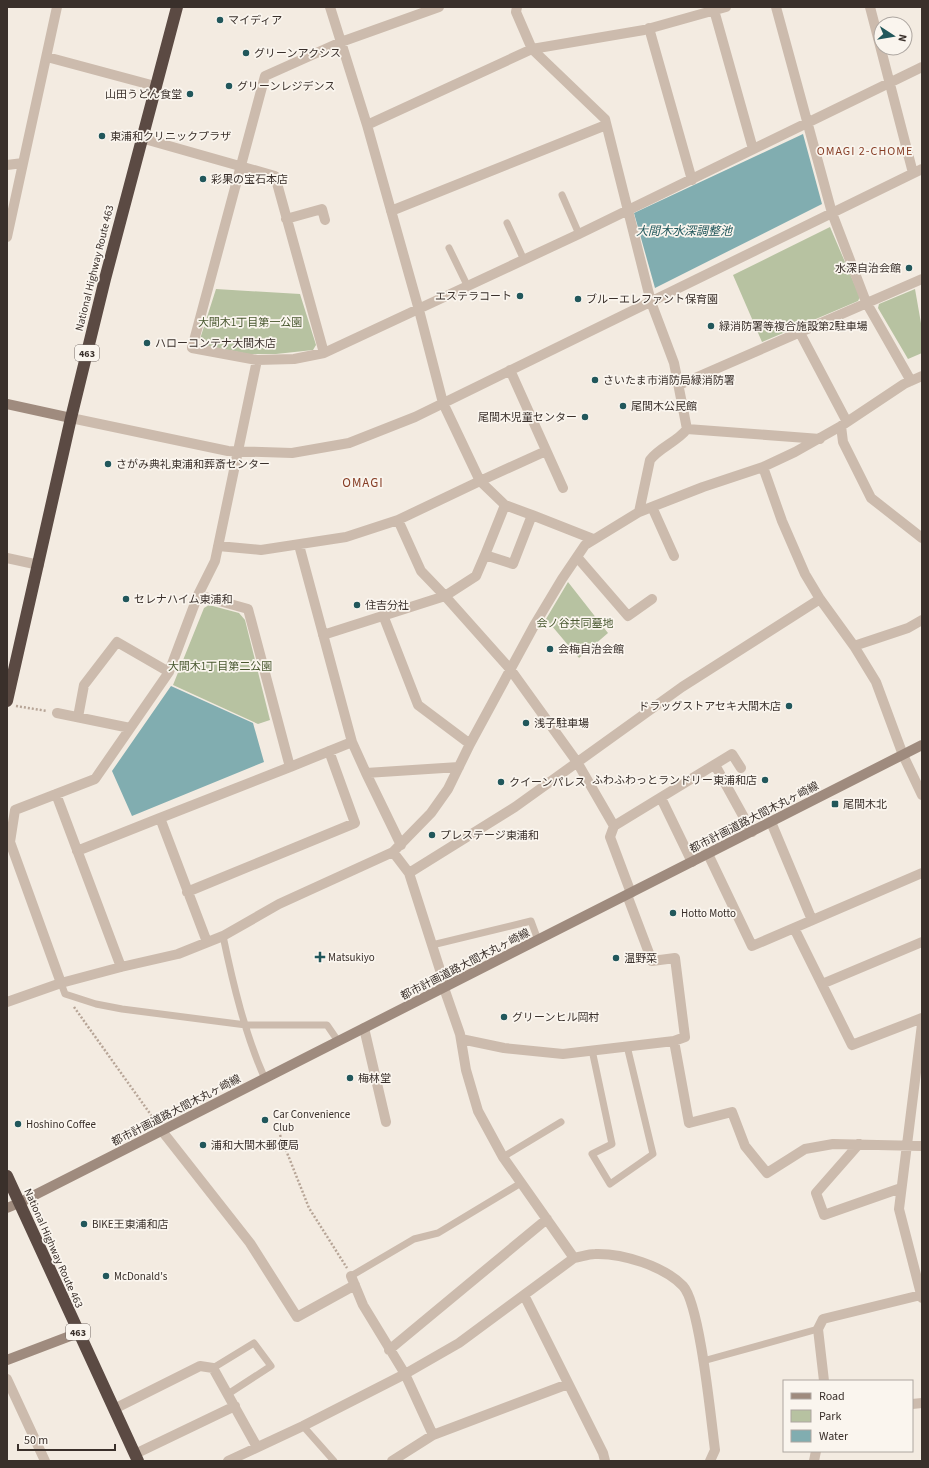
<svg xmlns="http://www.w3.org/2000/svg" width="929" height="1468" font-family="'Source Sans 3','Noto Sans JP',sans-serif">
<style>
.green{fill:#b7c2a1}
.water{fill:#81adb0}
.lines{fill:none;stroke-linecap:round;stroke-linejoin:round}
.path{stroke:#b7a597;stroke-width:2.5;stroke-dasharray:2 2;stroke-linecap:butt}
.lane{stroke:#ccbbad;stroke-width:7}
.street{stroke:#ccbbad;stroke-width:10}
.secondary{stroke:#9f8b7e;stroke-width:10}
.highway{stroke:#5b4a43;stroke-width:12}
.poi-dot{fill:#21575b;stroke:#faf5ee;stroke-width:1.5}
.labels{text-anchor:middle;stroke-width:3.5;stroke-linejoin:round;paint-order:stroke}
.shield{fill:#faf5ee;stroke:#746b66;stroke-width:1}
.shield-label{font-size:10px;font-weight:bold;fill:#3a302b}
.poi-label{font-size:11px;fill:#3a302b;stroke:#faf5ee;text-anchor:start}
.street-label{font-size:11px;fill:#3a302b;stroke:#faf5ee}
.park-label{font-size:11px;fill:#495830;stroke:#faf5ee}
.neighbourhood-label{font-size:12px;letter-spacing:1px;fill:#873e26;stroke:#faf5ee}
.water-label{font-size:12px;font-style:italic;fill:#21575b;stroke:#faf5ee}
.quarter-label{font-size:13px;letter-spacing:1px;fill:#873e26;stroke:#faf5ee}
</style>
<rect width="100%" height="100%" fill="#f3ebe1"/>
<path class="green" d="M830,227L860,297L858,301L762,342L733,275Z
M216,289L300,294L316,345L313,350L276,354H248L204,345L200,339Z
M915,289L922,329V353L908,359L878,308L879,304Z
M568,582L608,633L579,658L546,619Z
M209,605L239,613L245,620L270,720L258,724L173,685L204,608Z"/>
<path class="water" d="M803,134L822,204L655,288L634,213Z
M171,686L253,723L264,762L132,816L112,771Z"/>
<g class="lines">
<path class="path" d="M16,706L47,711
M74,1007L156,1122
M280,1135L309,1208L347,1268"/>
<path class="lane" d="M562,195L579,234
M507,223L524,260
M449,248L468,287
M223,936C233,984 245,1034 265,1079
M432,945L531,921L538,940
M61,983L65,994L96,1004L122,1009L246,1025H327L338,1041
M592,1050L612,1144L592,1154L610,1184L653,1154L627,1046
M503,1157L561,1122
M351,1276L414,1239L438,1233L521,1183
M703,1361L818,1329
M213,1368L254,1343L271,1366L228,1394
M303,1426L334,1461"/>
<path class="street" d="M517,7L516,12L532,49L605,119L651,302L674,363L687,429
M776,7L832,213L866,302L911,381
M870,7L913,173
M714,10L753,149
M649,28L692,180
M47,57L155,86
M367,125L532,49L644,30L726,7
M141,138L275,176L324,353
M7,165L23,163
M391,211L606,125
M286,219L322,209L325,220
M7,237L57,7
M799,331L847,422
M257,360L192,348L265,76L341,42L439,7
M510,370L563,488
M679,385L922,279
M71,418L228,451L292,453L349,443L415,417L922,169
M841,426L843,442L871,498L922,538
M763,467L782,521L805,574L820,599L854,646L876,682L903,755L922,795
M652,507L674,556
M639,512L650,460C660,447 677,442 687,429L820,439
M532,515L505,505L480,481L546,451
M593,539L532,515L513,564L485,555L476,576L445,596L510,669L577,762L614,826
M299,545L352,742L366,773L401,845
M218,546L261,550L346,537L398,520L480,481L443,403L419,310L367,125L330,7
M485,555L505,505
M577,557L628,616L652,599
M7,558L39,565
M383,615L418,705L470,744
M323,635L445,596L421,571L398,520
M854,646L908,628L922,620
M57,713L130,728
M78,717L84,685L117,642L169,672
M715,765L752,832
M290,767L352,742
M366,773L459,767
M56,794L121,967
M661,798L692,862
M771,822L812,920
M77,851L160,818
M393,852L409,873L441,973L444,988L460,1034L466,1070L478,1111L503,1157L574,1258
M708,854L752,946L922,873
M409,873L515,807L682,687L820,599
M187,892L355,823L329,751
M631,893L610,837L614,826L732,754L741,768
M794,928L852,1045L922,1018
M207,942L160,818L290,767L248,609L198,595L215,561L257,360L294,359L324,353L579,234L922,67
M61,983L10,842L15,810L95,779L169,672L198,595
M822,984L922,942
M7,1002L61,983L121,967L178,954L223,936L279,904L393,852L431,813L448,789L470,744L535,624L562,579L585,545L639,512L703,487L763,467L795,452L841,426L904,384L922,376
M922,1024L899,1209L922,1298
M364,1028L386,1122
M461,1039L504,1048L563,1054L674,1041L685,1037L675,958L652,961L627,895
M674,1041L689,1123L732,1112L745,1146L767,1173L805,1149L833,1144L922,1146
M162,1131L250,1243L297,1317L355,1285
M859,1144L816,1193L824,1215L901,1188
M351,1276L363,1305L405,1374L433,1435
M524,1295L603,1453L605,1461
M389,1350L547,1219
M7,1379L45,1461
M824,1381L818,1329L823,1319L921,1295
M912,1404L922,1403
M114,1409L200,1366L213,1368L257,1447
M135,1454L235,1406
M228,1461L303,1426L405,1374L459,1343L574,1258C581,1257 588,1254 595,1254C622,1253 664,1266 683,1286C700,1304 711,1420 715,1450L710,1461
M392,1461L433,1435L568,1384
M814,1461L816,1451"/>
<path class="secondary" d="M7,404L71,418
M7,1208L19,1203L922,745
M7,1360L78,1333"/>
<path class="highway" d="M7,701L71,418L105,279L177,7
M7,1176L138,1461"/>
</g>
<g class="poi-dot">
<circle cx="220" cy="20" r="4"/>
<circle cx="246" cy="53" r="4"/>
<circle cx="229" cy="86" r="4"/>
<circle cx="190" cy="94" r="4"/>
<circle cx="102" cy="136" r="4"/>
<circle cx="203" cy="179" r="4"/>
<circle cx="909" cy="268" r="4"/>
<circle cx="520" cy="296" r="4"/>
<circle cx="578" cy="299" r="4"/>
<circle cx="711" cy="326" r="4"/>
<circle cx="147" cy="343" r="4"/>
<circle cx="595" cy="380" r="4"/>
<circle cx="623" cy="406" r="4"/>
<circle cx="585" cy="417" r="4"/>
<circle cx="108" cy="464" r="4"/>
<circle cx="126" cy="599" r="4"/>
<circle cx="357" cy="605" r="4"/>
<circle cx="550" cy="649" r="4"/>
<circle cx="789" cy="706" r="4"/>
<circle cx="526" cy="723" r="4"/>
<circle cx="765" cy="780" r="4"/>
<circle cx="501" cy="782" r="4"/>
<rect x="831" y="800" width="8" height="8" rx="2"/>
<circle cx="432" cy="835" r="4"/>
<circle cx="673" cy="913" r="4"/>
<path d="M318 951h4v4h4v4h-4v4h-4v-4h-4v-4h4z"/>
<circle cx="616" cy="958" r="4"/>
<circle cx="504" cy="1017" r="4"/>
<circle cx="350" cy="1078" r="4"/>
<circle cx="265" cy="1120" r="4"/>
<circle cx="18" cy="1124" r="4"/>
<circle cx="203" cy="1145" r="4"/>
<circle cx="84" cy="1224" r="4"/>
<circle cx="106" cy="1276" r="4"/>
</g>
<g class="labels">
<g class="shield">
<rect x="75" y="345" width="24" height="16" rx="3"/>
<rect x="66" y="1324" width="24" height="16" rx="3"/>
</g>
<g class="shield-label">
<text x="87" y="357">463</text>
<text x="78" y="1336">463</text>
</g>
<g class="poi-label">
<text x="228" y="24">マイディア</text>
<text x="254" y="57">グリーンアクシス</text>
<text x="237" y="90">グリーンレジデンス</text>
<text x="182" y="98" text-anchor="end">山田うどん食堂</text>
<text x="110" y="140">東浦和クリニックプラザ</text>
<text x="211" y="183">彩果の宝石本店</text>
<text x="901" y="272" text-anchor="end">水深自治会館</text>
<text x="512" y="300" text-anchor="end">エステラコート</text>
<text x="586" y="303">ブルーエレファント保育園</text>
<text x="719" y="330">緑消防署等複合施設第2駐車場</text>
<text x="155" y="347">ハローコンテナ大間木店</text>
<text x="603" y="384">さいたま市消防局緑消防署</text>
<text x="631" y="410">尾間木公民館</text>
<text x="577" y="421" text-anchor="end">尾間木児童センター</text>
<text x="116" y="468">さがみ典礼東浦和葬斎センター</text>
<text x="134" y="603">セレナハイム東浦和</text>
<text x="365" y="609">住吉分社</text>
<text x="558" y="653">会梅自治会館</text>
<text x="781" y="710" text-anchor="end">ドラッグストアセキ大間木店</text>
<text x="534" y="727">浅子駐車場</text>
<text x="757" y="784" text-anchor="end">ふわふわっとランドリー東浦和店</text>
<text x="509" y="786">クイーンパレス</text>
<text x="843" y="808">尾間木北</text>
<text x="440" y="839">プレステージ東浦和</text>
<text x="681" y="917">Hotto Motto</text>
<text x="328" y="961">Matsukiyo</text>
<text x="624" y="962">温野菜</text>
<text x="512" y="1021">グリーンヒル岡村</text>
<text x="358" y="1082">梅林堂</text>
<text x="273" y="1118">Car Convenience<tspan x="273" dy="13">Club</tspan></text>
<text x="26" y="1128">Hoshino Coffee</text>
<text x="211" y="1149">浦和大間木郵便局</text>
<text x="92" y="1228">BIKE王東浦和店</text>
<text x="114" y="1280">McDonald's</text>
</g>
<g class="street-label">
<text transform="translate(94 268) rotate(-76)" y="4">National Highway Route 463</text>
<text transform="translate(754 817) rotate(-27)" y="4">都市計画道路大間木丸ヶ崎線</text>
<text transform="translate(465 964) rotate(-27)" y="4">都市計画道路大間木丸ヶ崎線</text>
<text transform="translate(176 1110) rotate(-27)" y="4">都市計画道路大間木丸ヶ崎線</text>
<text transform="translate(54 1248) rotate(66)" y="4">National Highway Route 463</text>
</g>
<g class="park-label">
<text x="250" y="326">大間木1丁目第一公園</text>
<text x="575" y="627">会ノ谷共同墓地</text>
<text x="220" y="670">大間木1丁目第二公園</text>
</g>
<g class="neighbourhood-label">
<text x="865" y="155">OMAGI 2-CHOME</text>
</g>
<g class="water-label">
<text x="684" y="235">大間木水深調整池</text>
</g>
<g class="quarter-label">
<text x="363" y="487">OMAGI</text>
</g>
</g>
<rect width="929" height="1468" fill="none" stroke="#3a302b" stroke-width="16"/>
<rect x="783" y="1380" width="130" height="72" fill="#faf5ee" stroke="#ada6a0"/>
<rect x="791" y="1393" width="20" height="6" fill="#9f8b7e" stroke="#ada6a0"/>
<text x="819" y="1400" font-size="12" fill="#3a302b">Road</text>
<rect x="791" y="1410" width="20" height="12" fill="#b7c2a1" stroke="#ada6a0"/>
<text x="819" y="1420" font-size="12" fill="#3a302b">Park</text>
<rect x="791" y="1430" width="20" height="12" fill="#81adb0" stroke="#ada6a0"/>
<text x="819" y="1440" font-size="12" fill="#3a302b">Water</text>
<g transform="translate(893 36) rotate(102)"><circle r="19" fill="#faf5ee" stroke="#ada6a0"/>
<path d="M0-3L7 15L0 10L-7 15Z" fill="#21575b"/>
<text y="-6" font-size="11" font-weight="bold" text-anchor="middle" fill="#3a302b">N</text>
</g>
<path d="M18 1444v6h97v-6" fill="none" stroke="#3a302b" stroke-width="2"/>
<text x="24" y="1444" font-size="12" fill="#3a302b" stroke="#faf5ee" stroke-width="3" paint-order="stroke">50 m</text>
</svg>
